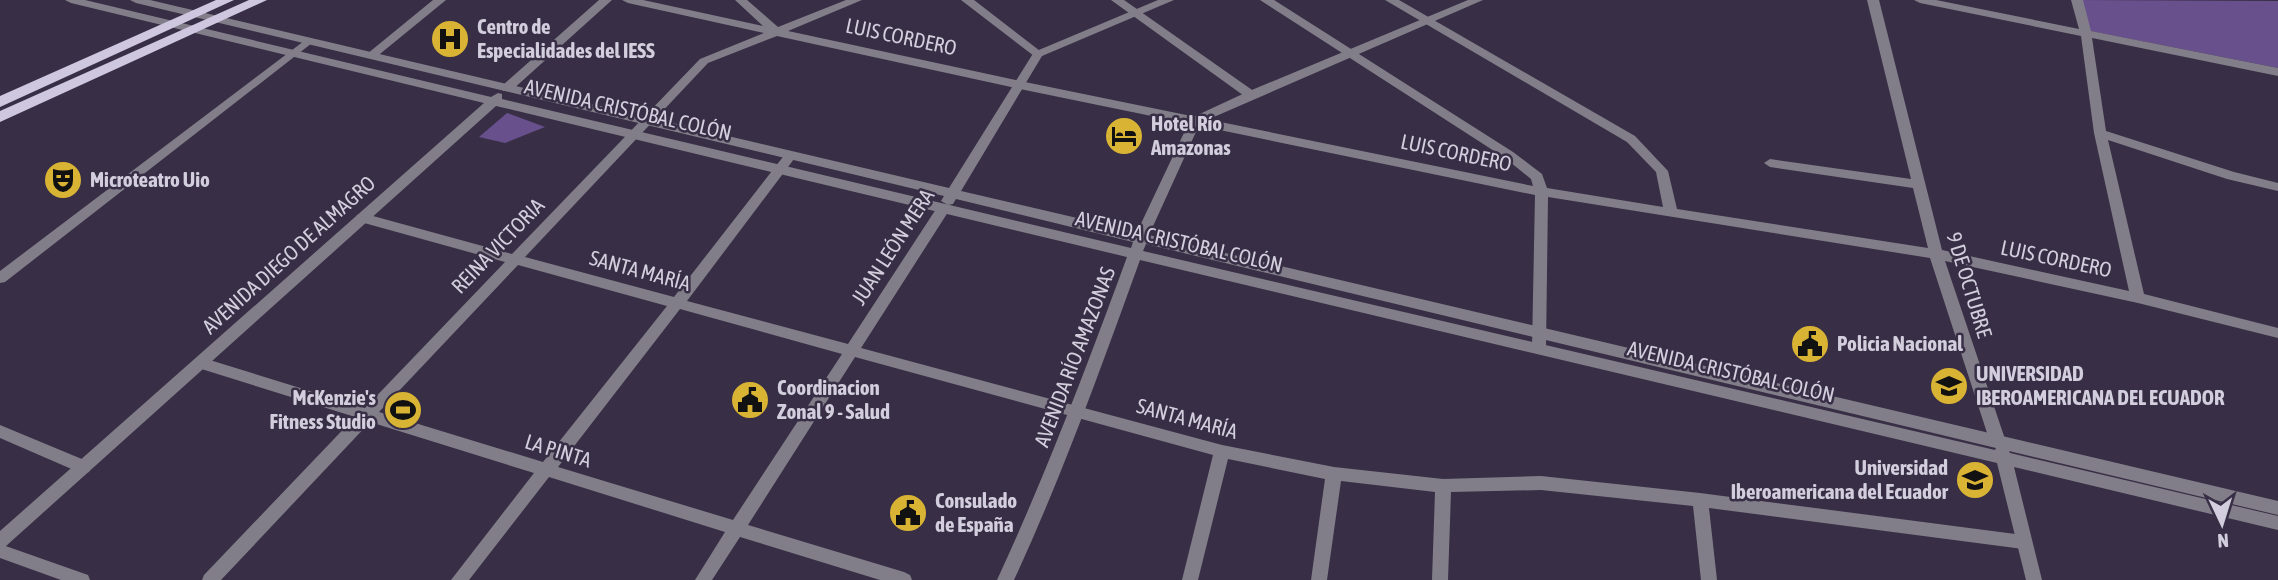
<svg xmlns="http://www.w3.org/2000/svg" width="2278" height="580" font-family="'Asap Condensed',sans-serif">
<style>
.green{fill:#68508c}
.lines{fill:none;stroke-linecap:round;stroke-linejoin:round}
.minor{fill:#827e89;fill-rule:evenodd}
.tertiary{fill:#827e89;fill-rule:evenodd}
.primary{fill:#cfc7df;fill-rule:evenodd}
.labels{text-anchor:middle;stroke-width:5;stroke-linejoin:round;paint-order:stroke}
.poi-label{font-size:21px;font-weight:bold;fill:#d3cedd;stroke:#382f46;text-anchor:start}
.street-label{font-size:21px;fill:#d3cedd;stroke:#382f46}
</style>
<rect width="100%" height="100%" fill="#382f46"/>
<path class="green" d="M2080,0L2278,1V68L2085,30Z
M507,113L545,127L505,143L479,137Z"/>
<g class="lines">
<path class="minor" d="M433,0H446L375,58H367V54Z
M599,0H612L511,91H503V85Z
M622,0H643L763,26L735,0H747L778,27L846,0H862L788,31L1020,81L1533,186L1531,179L1505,158L1260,0H1274L1513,152L1542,174L1547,188L1663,207L1656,172L1627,142L1385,0H1399L1635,136L1668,171L1677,209L1928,248L1913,188L1770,167L1764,163L1770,159L1911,179L1867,0H1879L1942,250L2129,291L2094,133L2081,36L1920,3L1914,0H1936L2079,29L2071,0H2083L2091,31L2278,68V76L2092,38L2106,131L2234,172L2278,183V191L2227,179L2108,140L2144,294L2278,328V338L2138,303L1945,261L2006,442L2004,446L1998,448L1992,446L1990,442L1930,258L1548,197L1546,348L1544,352H1534L1532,348L1535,195L1020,89L777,36L708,63L525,257L674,297L786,153H794L796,156L794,159L687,301L848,344L938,206L943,204L950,209L861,348L1222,445L1334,467L1443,479L1541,476L1700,493L2023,535L2029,537L2031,542L2029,547L2023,549L1709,508L1717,580H1701L1693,506L1541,490L1451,492L1448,580H1432L1435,492L1341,481L1327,580H1311L1325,479L1228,459L1198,580H1182L1213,455L855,357L748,525L904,572L910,575L912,580H880L740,537L712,580H695L725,532L549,477L469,580H451L534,473L370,422L221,580H202L204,575L355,417L195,367L193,363L195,359L200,357L365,408L505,262L357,221L355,218L357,215L362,213L512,254L700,59L764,33L628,3ZM518,265L667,306L543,462L379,412ZM680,309L842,354L733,520L558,467Z
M961,0H974L1044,54L1042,56H1034Z
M1111,0H1124L1255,92L1257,95L1255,98H1247Z
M308,38L314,41L312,43L5,282L0,283V271Z
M0,425L89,462L91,467L89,472L83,474L0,438Z
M0,544L88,575L90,580H61L0,558Z"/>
<path class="tertiary" d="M65,0H85L491,97L498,93L502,94V99L1131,248L1133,242L956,199L953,204L948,205L941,201L944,196L136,3L130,0H150L949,188L1034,52L1158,0H1174L1042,56L961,191L1137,232L1191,118L1247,92L1468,0H1483L1200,123L1149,235L2278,501V515L2009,451L2010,453L2278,516V530L2014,467L2042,580H2026L1997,463L1140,260C1101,368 1062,476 1014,580H997C1046,474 1087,366 1127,257L496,106L6,546L0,548V531L484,103L71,3ZM1146,244L1996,448L1995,450L1143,251Z"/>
<path class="primary" d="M216,0H234L0,107V96Z
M249,0H267L0,122V111Z"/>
</g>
<defs>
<symbol id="hospital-disc" viewBox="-11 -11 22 22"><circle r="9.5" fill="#d9b334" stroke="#382f46"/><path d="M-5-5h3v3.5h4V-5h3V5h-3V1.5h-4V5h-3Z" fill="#111"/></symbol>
<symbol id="hotel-disc" viewBox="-11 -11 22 22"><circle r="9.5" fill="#d9b334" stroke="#382f46"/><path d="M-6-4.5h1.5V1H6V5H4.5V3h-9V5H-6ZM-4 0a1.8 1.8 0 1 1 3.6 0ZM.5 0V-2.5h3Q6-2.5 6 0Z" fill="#111"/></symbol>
<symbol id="theatre-disc" viewBox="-11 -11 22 22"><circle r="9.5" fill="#d9b334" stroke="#382f46"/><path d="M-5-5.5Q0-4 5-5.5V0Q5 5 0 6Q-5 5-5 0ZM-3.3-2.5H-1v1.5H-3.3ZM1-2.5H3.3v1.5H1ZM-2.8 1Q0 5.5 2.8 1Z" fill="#111"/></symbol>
<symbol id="civic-disc" viewBox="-11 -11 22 22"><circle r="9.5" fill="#d9b334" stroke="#382f46"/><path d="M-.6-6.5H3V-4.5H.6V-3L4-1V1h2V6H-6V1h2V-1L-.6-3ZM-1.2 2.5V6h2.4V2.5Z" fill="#111"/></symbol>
<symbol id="university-disc" viewBox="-11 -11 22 22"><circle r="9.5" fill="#d9b334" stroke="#382f46"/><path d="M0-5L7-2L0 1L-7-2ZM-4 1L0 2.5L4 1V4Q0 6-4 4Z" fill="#111"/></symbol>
<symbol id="stadium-disc" viewBox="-11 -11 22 22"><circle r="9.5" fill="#d9b334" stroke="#382f46"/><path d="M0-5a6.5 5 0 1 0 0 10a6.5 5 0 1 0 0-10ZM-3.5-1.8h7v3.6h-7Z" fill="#111"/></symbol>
</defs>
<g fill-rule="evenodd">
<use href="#hospital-disc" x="428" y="17" width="44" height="44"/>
<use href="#hotel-disc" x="1102" y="114" width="44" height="44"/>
<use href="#theatre-disc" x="41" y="158" width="44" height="44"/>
<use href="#civic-disc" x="1788" y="322" width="44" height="44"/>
<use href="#university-disc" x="1927" y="364" width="44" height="44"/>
<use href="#civic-disc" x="728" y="378" width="44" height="44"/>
<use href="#stadium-disc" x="381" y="388" width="44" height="44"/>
<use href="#university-disc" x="1953" y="458" width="44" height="44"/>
<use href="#civic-disc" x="886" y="491" width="44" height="44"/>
</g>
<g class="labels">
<g class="poi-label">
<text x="477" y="34">Centro de<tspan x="477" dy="24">Especialidades del IESS</tspan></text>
<text x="1151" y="131">Hotel Río<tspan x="1151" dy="24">Amazonas</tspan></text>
<text x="90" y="187">Microteatro Uio</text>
<text x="1837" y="351">Policia Nacional</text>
<text x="1976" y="381">UNIVERSIDAD<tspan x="1976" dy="24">IBEROAMERICANA DEL ECUADOR</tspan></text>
<text x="777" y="395">Coordinacion<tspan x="777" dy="24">Zonal 9 - Salud</tspan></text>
<text x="376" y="405" text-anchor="end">McKenzie's<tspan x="376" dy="24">Fitness Studio</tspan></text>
<text x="1948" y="475" text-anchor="end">Universidad<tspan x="1948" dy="24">Iberoamericana del Ecuador</tspan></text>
<text x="935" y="508">Consulado<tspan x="935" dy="24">de España</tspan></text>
</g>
<g class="street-label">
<text transform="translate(901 37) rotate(12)" y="7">LUIS CORDERO</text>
<text transform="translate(628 110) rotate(13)" y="7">AVENIDA CRISTÓBAL COLÓN</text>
<text transform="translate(1456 153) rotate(12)" y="7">LUIS CORDERO</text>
<text transform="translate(1179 242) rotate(13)" y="7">AVENIDA CRISTÓBAL COLÓN</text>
<text transform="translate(498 246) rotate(-46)" y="7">REINA VICTORIA</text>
<text transform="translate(893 247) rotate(-57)" y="7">JUAN LEÓN MERA</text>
<text transform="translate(289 255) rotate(-42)" y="7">AVENIDA DIEGO DE ALMAGRO</text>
<text transform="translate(2056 259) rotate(12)" y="7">LUIS CORDERO</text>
<text transform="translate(640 271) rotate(15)" y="7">SANTA MARÍA</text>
<text transform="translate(1969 285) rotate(73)" y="7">9 DE OCTUBRE</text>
<text transform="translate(1075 357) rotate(-69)" y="7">AVENIDA RÍO AMAZONAS</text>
<text transform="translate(1731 372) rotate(13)" y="7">AVENIDA CRISTÓBAL COLÓN</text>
<text transform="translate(1187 419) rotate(15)" y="7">SANTA MARÍA</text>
<text transform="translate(558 451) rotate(17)" y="7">LA PINTA</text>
</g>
</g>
<g transform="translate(2222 524) rotate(176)" stroke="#382f46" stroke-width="5" paint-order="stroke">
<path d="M0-5L12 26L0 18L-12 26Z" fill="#d3cedd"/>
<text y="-10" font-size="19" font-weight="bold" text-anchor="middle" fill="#d3cedd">N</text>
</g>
</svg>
